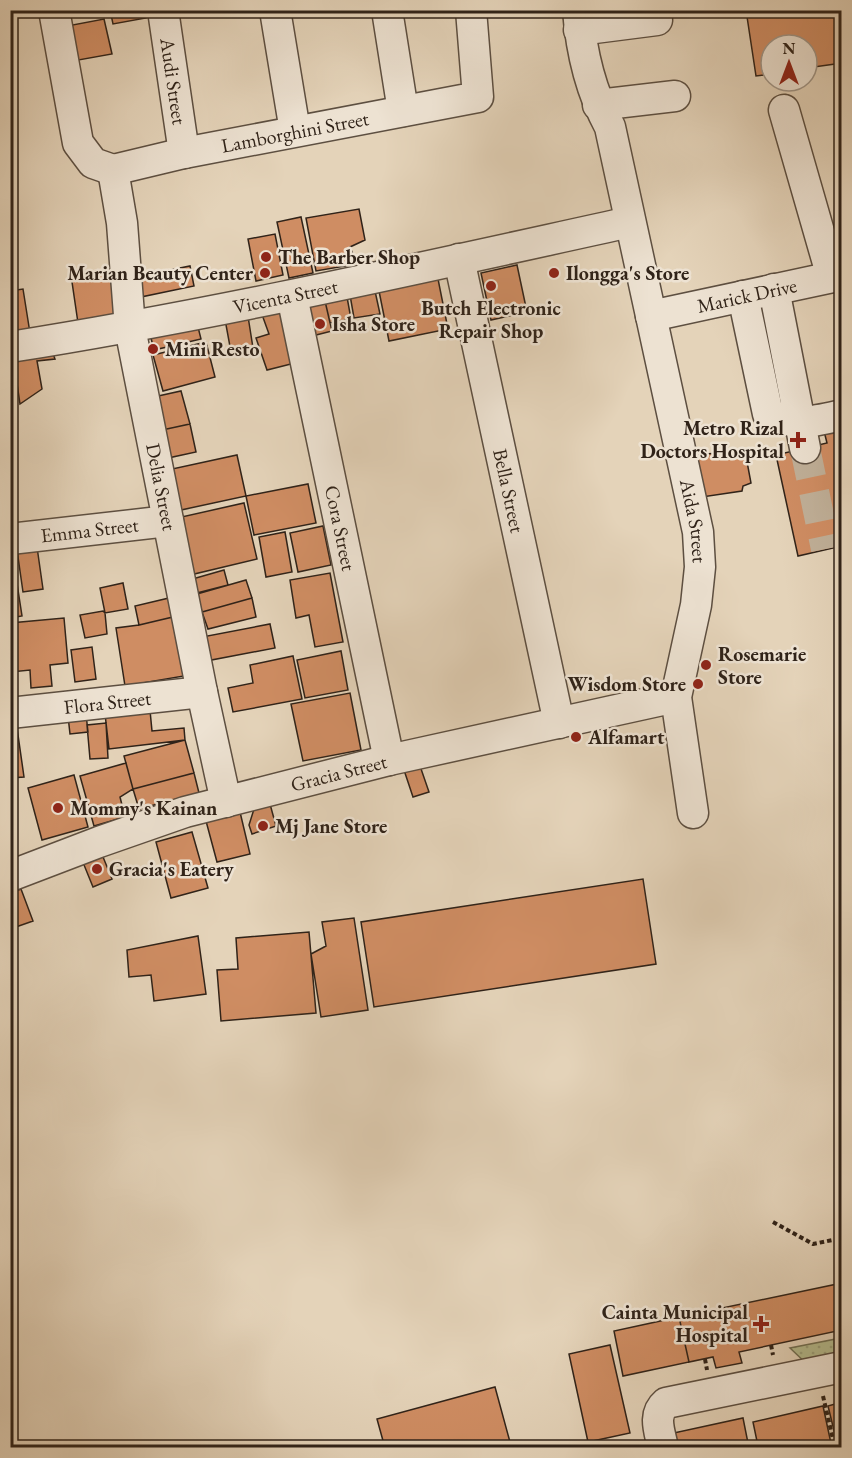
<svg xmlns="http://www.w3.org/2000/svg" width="852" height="1458" font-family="'EB Garamond',serif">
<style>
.grass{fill:url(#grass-dots);stroke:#727054;stroke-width:1.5}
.building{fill:#cf8d63;stroke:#302319;stroke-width:1.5}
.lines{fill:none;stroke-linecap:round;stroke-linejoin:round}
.minor-tunnel{stroke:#c0b099;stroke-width:30;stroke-dasharray:30 15;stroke-linecap:butt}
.minor-casing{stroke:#5d4f41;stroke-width:33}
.path{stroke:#302319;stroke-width:4;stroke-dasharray:4.5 3;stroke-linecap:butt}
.minor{stroke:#ede2d2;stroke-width:30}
.poi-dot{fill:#8f2418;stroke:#ede2d2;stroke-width:2}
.labels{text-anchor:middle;stroke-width:5;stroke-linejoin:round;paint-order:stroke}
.street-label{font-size:20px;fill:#302319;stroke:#ede2d2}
.poi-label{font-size:20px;font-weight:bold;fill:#302319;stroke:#ede2d2;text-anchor:start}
</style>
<defs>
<pattern id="grass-dots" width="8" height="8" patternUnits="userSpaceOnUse" patternTransform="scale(1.5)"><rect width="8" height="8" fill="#b5bc8f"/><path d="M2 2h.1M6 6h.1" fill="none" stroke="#9ca17b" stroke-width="1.8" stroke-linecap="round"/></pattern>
</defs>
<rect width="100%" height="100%" fill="#e4d3b9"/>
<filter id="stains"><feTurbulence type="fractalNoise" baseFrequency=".00333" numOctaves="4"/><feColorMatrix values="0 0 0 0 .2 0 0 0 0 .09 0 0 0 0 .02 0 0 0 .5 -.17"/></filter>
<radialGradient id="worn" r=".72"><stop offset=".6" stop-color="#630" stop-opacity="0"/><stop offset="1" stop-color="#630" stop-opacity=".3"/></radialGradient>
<path class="grass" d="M841,1338V1360L810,1367L790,1348Z"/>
<path class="building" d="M110,10H145L146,18L113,24Z
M746,10H842V63L807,68V45H771V74L756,76Z
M104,19L112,54L73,61L67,26Z
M359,209L365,240L350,247L357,264L316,271L306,218Z
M301,217L313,273L289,278L277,222Z
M275,234L283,275L256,281L248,239Z
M517,265L527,312L491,320L481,273Z
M190,266L194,286L136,298L131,278Z
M114,268L121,316L78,323L71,275Z
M438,279L448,329L389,341L379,291Z
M23,289L30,333L10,336V291Z
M375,291L380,314L354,318L350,295Z
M347,297L351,319L330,323L325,301Z
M325,301L332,331L312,336L306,305Z
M280,304L295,363L267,370L256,338L269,334L260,309Z
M247,310L253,348L231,352L224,314Z
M196,319L201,339L154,350L149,330Z
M206,342L215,377L163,391L153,355Z
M52,351L55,359L37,361L42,389L20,404L13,356Z
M181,391L190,424L162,430L149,398Z
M842,423V546L798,556L776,455L827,443L823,427Z
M190,424L196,452L168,458L162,430Z
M745,451L751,483L743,486L742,491L702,497L693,455Z
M237,455L246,496L181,510L172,469Z
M308,484L316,523L254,535L246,496Z
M244,503L257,559L190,575L177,518Z
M323,526L331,565L298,572L290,533Z
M285,532L292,572L266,577L259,537Z
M37,547L43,589L23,592L17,550Z
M12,551L22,616L10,618V552Z
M224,570L228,585L193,594L189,580Z
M330,573L343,642L315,647L309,615L296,618L290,580Z
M246,580L252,598L202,612L197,594Z
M123,583L128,609L105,613L100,588Z
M169,598L173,617L139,625L135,606Z
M252,598L256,617L208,629L202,612Z
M103,611L105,613L107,634L85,638L80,615Z
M173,617L184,676L125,686L116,628L139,625Z
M64,618L68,663L50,665L52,686L31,688L30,670L11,672L10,623Z
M270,624L275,648L206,661L202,637Z
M92,647L96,679L75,682L71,650Z
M341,651L348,690L305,698L297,660Z
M293,656L302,699L233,712L228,688L253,683L250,665Z
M350,693L361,750L303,761L291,704Z
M149,700L152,731L184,728L185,740L109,749L104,705Z
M86,714L88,732L70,734L68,716Z
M16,721L24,777L10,778V722Z
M106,723L108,758L90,759L87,725Z
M185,740L194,773L133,789L124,756Z
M126,763L133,789L120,797L125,817L94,826L80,776Z
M419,763L429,792L413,797L403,767Z
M194,773L199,793L139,809L133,789Z
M74,775L88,827L42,840L28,788Z
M270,804L276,826L252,834L249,825L254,809Z
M240,812L250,854L217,862L206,821Z
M192,832L208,888L171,898L156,842Z
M101,852L112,879L93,887L82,860Z
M643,879L656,964L374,1007L361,922Z
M21,889L33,921L13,928L10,920V893Z
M354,918L368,1010L321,1017L311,954L326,946L322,922Z
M309,932L316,1013L221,1021L217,970L238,969L236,938Z
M198,936L206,994L154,1001L151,975L129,977L127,950Z
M842,1283V1330L739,1352L742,1363L716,1368L713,1357L689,1362L679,1317Z
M679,1317L689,1362L623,1376L614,1331Z
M610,1345L630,1433L588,1442L569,1354Z
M495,1387L510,1442L491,1448H385L377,1419Z
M842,1402V1446L838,1447L828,1406Z
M823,1406L832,1448H752L758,1446L753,1422Z
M743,1418L749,1448H672L669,1434Z"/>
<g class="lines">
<path class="minor-tunnel" d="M805,448L826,549"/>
<defs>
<g id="minor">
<path d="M54,10L78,143L93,163L113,170"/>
<path id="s1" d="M163,10L184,153"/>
<path d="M275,10L295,131"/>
<path d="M387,10L403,111"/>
<path id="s2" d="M578,10C581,50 591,92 610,127L698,532L700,567L696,605L676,697L693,813"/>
<path d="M579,30L657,20"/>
<path d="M598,105L675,96"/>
<path d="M784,110L832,277"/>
<path id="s3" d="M113,170L122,223L130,328L202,692L226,802"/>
<path id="s4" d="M113,170L184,153L478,97L471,10"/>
<path id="s5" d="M459,259L559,723"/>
<path d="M774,289L805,448"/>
<path id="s6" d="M292,296L389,760"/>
<path d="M743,296L768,414C798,426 811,422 842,415"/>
<path id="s7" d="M651,316L842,275"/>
<path id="s8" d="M10,347C219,314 424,267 630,222"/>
<path id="s9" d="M10,539L168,521"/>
<path id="s10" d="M10,713L202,692"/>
<path id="s11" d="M10,876L99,842L185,812L389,760L676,697"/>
<path d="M663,1448C660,1432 652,1415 666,1403L842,1367"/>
</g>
</defs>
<use href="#minor" class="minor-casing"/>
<path class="path" d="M773,1222L813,1244L842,1238
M771,1345L773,1355
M705,1359L707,1370
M823,1396L835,1448"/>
<use href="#minor" class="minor"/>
</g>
<g class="poi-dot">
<circle cx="266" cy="257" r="6"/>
<circle cx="265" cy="273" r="6"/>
<circle cx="554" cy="273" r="6"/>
<circle cx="491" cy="286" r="6"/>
<circle cx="320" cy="324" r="6"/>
<circle cx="153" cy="349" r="6"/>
<path d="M795 431h6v6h6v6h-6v6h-6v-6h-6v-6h6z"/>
<circle cx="706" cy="665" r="6"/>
<circle cx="698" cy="684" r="6"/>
<circle cx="576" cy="737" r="6"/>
<circle cx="58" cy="808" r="6"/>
<circle cx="263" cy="826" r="6"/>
<circle cx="97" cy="869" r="6"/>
<path d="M758 1315h6v6h6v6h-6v6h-6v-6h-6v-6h6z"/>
</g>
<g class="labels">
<g class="street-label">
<text dy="7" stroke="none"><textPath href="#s1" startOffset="72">Audi Street</textPath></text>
<text dy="7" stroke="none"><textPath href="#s4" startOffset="186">Lamborghini Street</textPath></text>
<text dy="7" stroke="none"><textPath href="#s7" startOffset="98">Marick Drive</textPath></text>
<text dy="7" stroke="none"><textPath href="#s8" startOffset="280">Vicenta Street</textPath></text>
<text dy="7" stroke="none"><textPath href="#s3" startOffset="321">Delia Street</textPath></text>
<text dy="7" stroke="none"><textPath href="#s5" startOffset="237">Bella Street</textPath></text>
<text dy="7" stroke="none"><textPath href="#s2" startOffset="525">Aida Street</textPath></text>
<text dy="7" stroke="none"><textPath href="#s6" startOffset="237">Cora Street</textPath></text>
<text dy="7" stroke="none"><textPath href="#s9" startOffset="80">Emma Street</textPath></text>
<text dy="7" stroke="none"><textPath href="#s10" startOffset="98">Flora Street</textPath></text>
<text dy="7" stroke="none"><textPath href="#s11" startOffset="345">Gracia Street</textPath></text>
</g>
<g class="poi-label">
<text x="278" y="264">The Barber Shop</text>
<text x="253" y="280" text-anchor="end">Marian Beauty Center</text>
<text x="566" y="280">Ilongga's Store</text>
<text x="491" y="315" text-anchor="middle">Butch Electronic<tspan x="491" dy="23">Repair Shop</tspan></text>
<text x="332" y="331">Isha Store</text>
<text x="165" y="356">Mini Resto</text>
<text x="784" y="435" text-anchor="end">Metro Rizal<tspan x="784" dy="23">Doctors Hospital</tspan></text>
<text x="718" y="661">Rosemarie<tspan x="718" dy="23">Store</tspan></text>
<text x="686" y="691" text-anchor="end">Wisdom Store</text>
<text x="588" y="744">Alfamart</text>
<text x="70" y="815">Mommy's Kainan</text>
<text x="275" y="833">Mj Jane Store</text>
<text x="109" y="876">Gracia's Eatery</text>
<text x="748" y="1319" text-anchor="end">Cainta Municipal<tspan x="748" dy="23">Hospital</tspan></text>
</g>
</g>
<rect width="852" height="1458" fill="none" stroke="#e4d3b9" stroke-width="36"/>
<rect x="12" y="12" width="828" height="1434" fill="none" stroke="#302319" stroke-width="3"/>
<rect x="18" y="18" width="816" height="1422" fill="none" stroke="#302319" stroke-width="1.5"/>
<g transform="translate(789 63)"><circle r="28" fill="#ede2d2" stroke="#a19688" stroke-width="1.5"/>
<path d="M0-4.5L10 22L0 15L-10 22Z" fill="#8f2418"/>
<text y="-9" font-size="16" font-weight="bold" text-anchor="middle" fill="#302319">N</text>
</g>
<rect width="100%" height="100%" filter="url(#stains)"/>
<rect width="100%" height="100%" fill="url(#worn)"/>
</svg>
